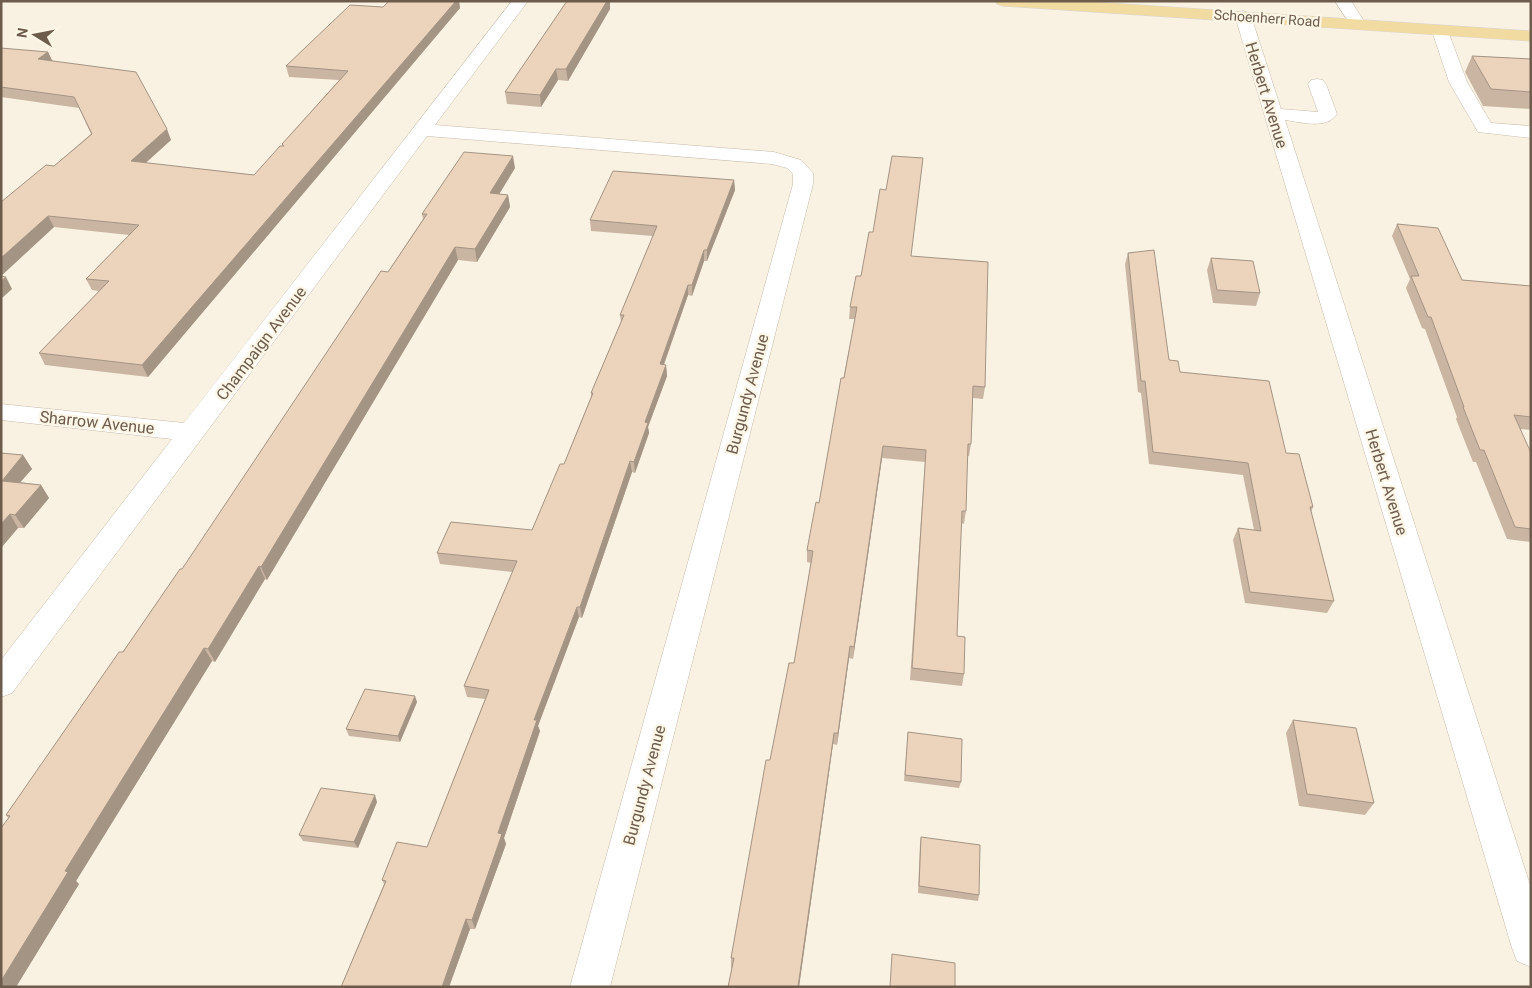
<svg xmlns="http://www.w3.org/2000/svg" width="1532" height="988" font-family="Roboto,sans-serif">
<style>
.lines{fill:none;stroke-linecap:round;stroke-linejoin:round}
.minor-casing{stroke:#c8baaa;stroke-width:1}
.major-casing{stroke:#d9d4d0;stroke-width:1}
.minor{fill:#fff;fill-rule:evenodd}
.major{fill:#f1dba1;fill-rule:evenodd}
.wall{fill:#cab5a2}
.shaded-wall{fill:#a49484}
.building{fill:#ebd3bc;stroke:#a49484}
.labels{text-anchor:middle;stroke-width:4.5;stroke-linejoin:round;paint-order:stroke}
.far-street-label{font-size:14px;fill:#6d5b4b;stroke:#fcf6e7}
.street-label{font-size:16px;fill:#6d5b4b;stroke:#fcf6e7}
</style>
<rect width="100%" height="100%" fill="#f9f2e2"/>
<g class="lines">
<defs>
<path id="minor" d="M512,1H528L435,125L774,152L801,160L813,173V184L610,987H570L793,184V174L787,168L772,164L427,136L12,693L1,697V660L172,439L1,420V404L184,423Z
M1335,1H1351L1366,24L1364,27H1352Z
M1243,11L1249,13L1251,16L1281,109L1318,112L1308,84L1311,80L1317,79L1323,80L1326,84L1337,114C1326,130 1301,122 1285,120L1531,888V967L1517,961L1512,948L1235,16L1237,13Z
M1440,26L1446,27L1448,31L1467,82L1491,123L1531,126V138L1478,132L1449,82L1432,31L1434,27Z"/>
<path id="major" d="M995,1H1079L1531,31V41L1003,6L997,4Z"/>
</defs>
<use href="#minor" class="minor-casing"/>
<use href="#major" class="major-casing"/>
<use href="#minor" class="minor"/>
<use href="#major" class="major"/>
</g>
<path class="wall" d="M389,1H459L460,8L148,377L45,365L39,353L99,291L92,290L86,279L129,235L54,227L1,276V202L54,166L91,134L79,108L1,97V48L48,52L52,61L171,140L146,163L254,175L282,146V144L339,80L289,77L286,66L383,7Z
M567,1H610V9L568,81L558,80L541,107L507,104L505,92Z
M1472,56L1531,59V109L1483,106L1465,72Z
M515,168L499,194L508,195L510,207L477,262L458,260L267,580L265,579L215,662L212,661L76,881L79,884L16,987H1L8,818L6,815L182,569L388,272L423,219L422,214Z
M734,180L735,190L707,261H704L692,296L688,295L664,365H666L667,376L648,427L649,433L635,473L632,472L582,618L579,617L538,726L540,731L504,838L506,844L475,929H470L449,987H341L384,884L382,880L427,847L485,699L467,697L464,686L513,572L440,564L437,553L532,530L564,464L591,397V393L621,322L620,315L653,236L591,231L590,220Z
M1397,224L1462,280L1531,286V430L1520,429L1531,453V542L1507,539L1476,462H1473L1456,419L1457,417L1425,329L1422,328L1406,288L1410,279L1392,236Z
M873,232L911,256L985,387L983,399L973,398L971,444L969,456H967L966,511L964,524L961,523L957,636L964,674L962,686L910,680L925,462L882,458L853,659L849,658L837,745L833,744L799,987H728L732,968H731V958L770,760L794,663L811,563L807,562V550L819,503L855,319H849L850,307L861,276Z
M1128,253L1169,360L1180,372L1286,453L1313,507L1311,512L1334,601L1327,613L1245,603L1233,540L1238,528L1254,530L1243,475L1149,464L1141,393L1138,392L1125,264Z
M1211,258L1260,293L1256,306L1213,303L1207,270Z
M1,453L23,455L32,469L20,482L41,485L49,498L24,528H18L1,548Z
M417,702L400,742L349,736L346,729Z
M1293,720L1374,803L1365,815L1299,806L1286,733Z
M908,732L961,782L959,788L904,781Z
M377,802L358,848L303,841L299,835Z
M921,837L979,895L978,901L918,893L920,843Z"/>
<path class="shaded-wall" d="M456,1H459L460,8L148,377L142,365Z
M607,1H610V9L568,81L566,69Z
M48,52L53,62L38,59Z
M556,69L558,80L541,107L540,95Z
M167,129L171,140L135,172L131,161Z
M513,156L515,168L492,206L490,193Z
M734,180L735,190L707,261V250Z
M508,195L510,207L477,262L475,249Z
M48,216L54,227L1,276V258Z
M455,247L458,260L267,580L261,567Z
M704,250V261L692,296V285Z
M6,277L12,289L1,299V281Z
M688,285V295L660,375V364Z
M666,365L667,376L648,427L649,433L635,473L634,462L645,422Z
M883,446L882,458L853,659L854,647Z
M23,455L32,469L10,494L2,481Z
M630,461L632,472L582,618L580,607Z
M41,485L49,498L24,528L15,515Z
M10,514L18,528L1,548V524Z
M259,566L265,579L215,662L208,649Z
M577,607L579,617L538,726L540,731L504,838L506,844L475,929L472,920L498,833L534,720Z
M850,646L849,658L837,745L838,733Z
M204,648L212,661L76,881L79,884L16,987H1V981L65,871Z
M415,696L417,702L400,742L398,736Z
M834,733L833,744L799,987H798Z
M375,795L377,802L358,848L354,842Z
M466,919L470,929L449,987H442Z"/>
<path class="building" d="M389,1H456L142,365L39,353L109,281L86,279L139,225L48,216L1,258V202L46,165L54,166L92,134L74,97L1,87V48L48,52L38,59L136,72L167,129L131,161L254,175L280,146H284L282,144L348,71L286,66L350,5L383,7Z
M567,1H607L566,69H556L540,95L505,92Z
M1472,56L1531,59V92L1491,89Z
M464,152L513,156L490,193L508,195L475,249L455,247L261,567L259,566L208,649L204,648L65,871L68,872L1,981V828L10,816L6,815L119,652H123L180,569H182L381,271L388,272L427,214H422Z
M892,156L923,158L911,256L988,262L985,387L973,386L971,444H968L966,511H962L957,636L965,637L964,674L912,668L926,450L883,446L854,647L850,646L838,733H834L798,987H728L734,958H731L766,760H770L789,663H794L813,551L807,550L816,502L819,503L841,378H844L857,307H850L856,276H861L869,232H873L880,189L886,190Z
M613,171L734,180L707,250H704L692,285H688L660,364L666,365L645,422L648,423L634,462L630,461L580,607H577L534,720H537L498,833L502,834L472,920L466,919L442,987H341L386,881L382,880L397,842L427,847L489,690L464,686L517,561L437,553L451,522L532,530L560,464H564L593,393H591L624,315H620L657,226L590,220Z
M1397,224L1438,228L1462,280L1531,286V417L1514,415L1531,453V529L1515,527L1484,450H1480L1463,407H1464L1431,317H1428L1411,276H1419Z
M1154,250L1169,360L1178,361L1180,372L1269,381L1286,453L1299,454L1313,507H1310L1334,601L1250,592L1238,528L1261,531L1248,463L1153,452L1145,381H1141L1128,253Z
M1211,258L1253,261L1260,293L1217,290Z
M1,276L6,277L1,281Z
M1,453L23,455L2,481L41,485L15,515L10,514L1,524Z
M365,689L415,696L398,736L346,729Z
M1293,720L1356,728L1374,803L1307,794Z
M908,732L962,739L961,782L905,775Z
M321,788L375,795L354,842L299,835Z
M921,837L980,845L979,895L919,886Z
M892,954L955,963V987H890Z"/>
<g class="labels">
<g class="far-street-label">
<text transform="translate(1267 18) rotate(4)" y="5">Schoenherr Road</text>
</g>
<g class="street-label">
<text transform="translate(1267 95) rotate(73)" y="6">Herbert Avenue</text>
<text transform="translate(261 343) rotate(-53)" y="6">Champaign Avenue</text>
<text transform="translate(747 394) rotate(-75)" y="6">Burgundy Avenue</text>
<text transform="translate(97 422) rotate(6)" y="6">Sharrow Avenue</text>
<text transform="translate(1387 482) rotate(73)" y="6">Herbert Avenue</text>
<text transform="translate(644 785) rotate(-75)" y="6">Burgundy Avenue</text>
</g>
</g>
<rect width="1532" height="988" fill="none" stroke="#6d5b4b" stroke-width="5"/>
<g transform="translate(35 35) rotate(280)" stroke="#fcf6e7" stroke-width="4" paint-order="stroke">
<path d="M0-4L9 19L0 12L-9 19Z" fill="#6d5b4b"/>
<text y="-8" font-size="14" font-weight="bold" text-anchor="middle" fill="#6d5b4b">N</text>
</g>
</svg>
